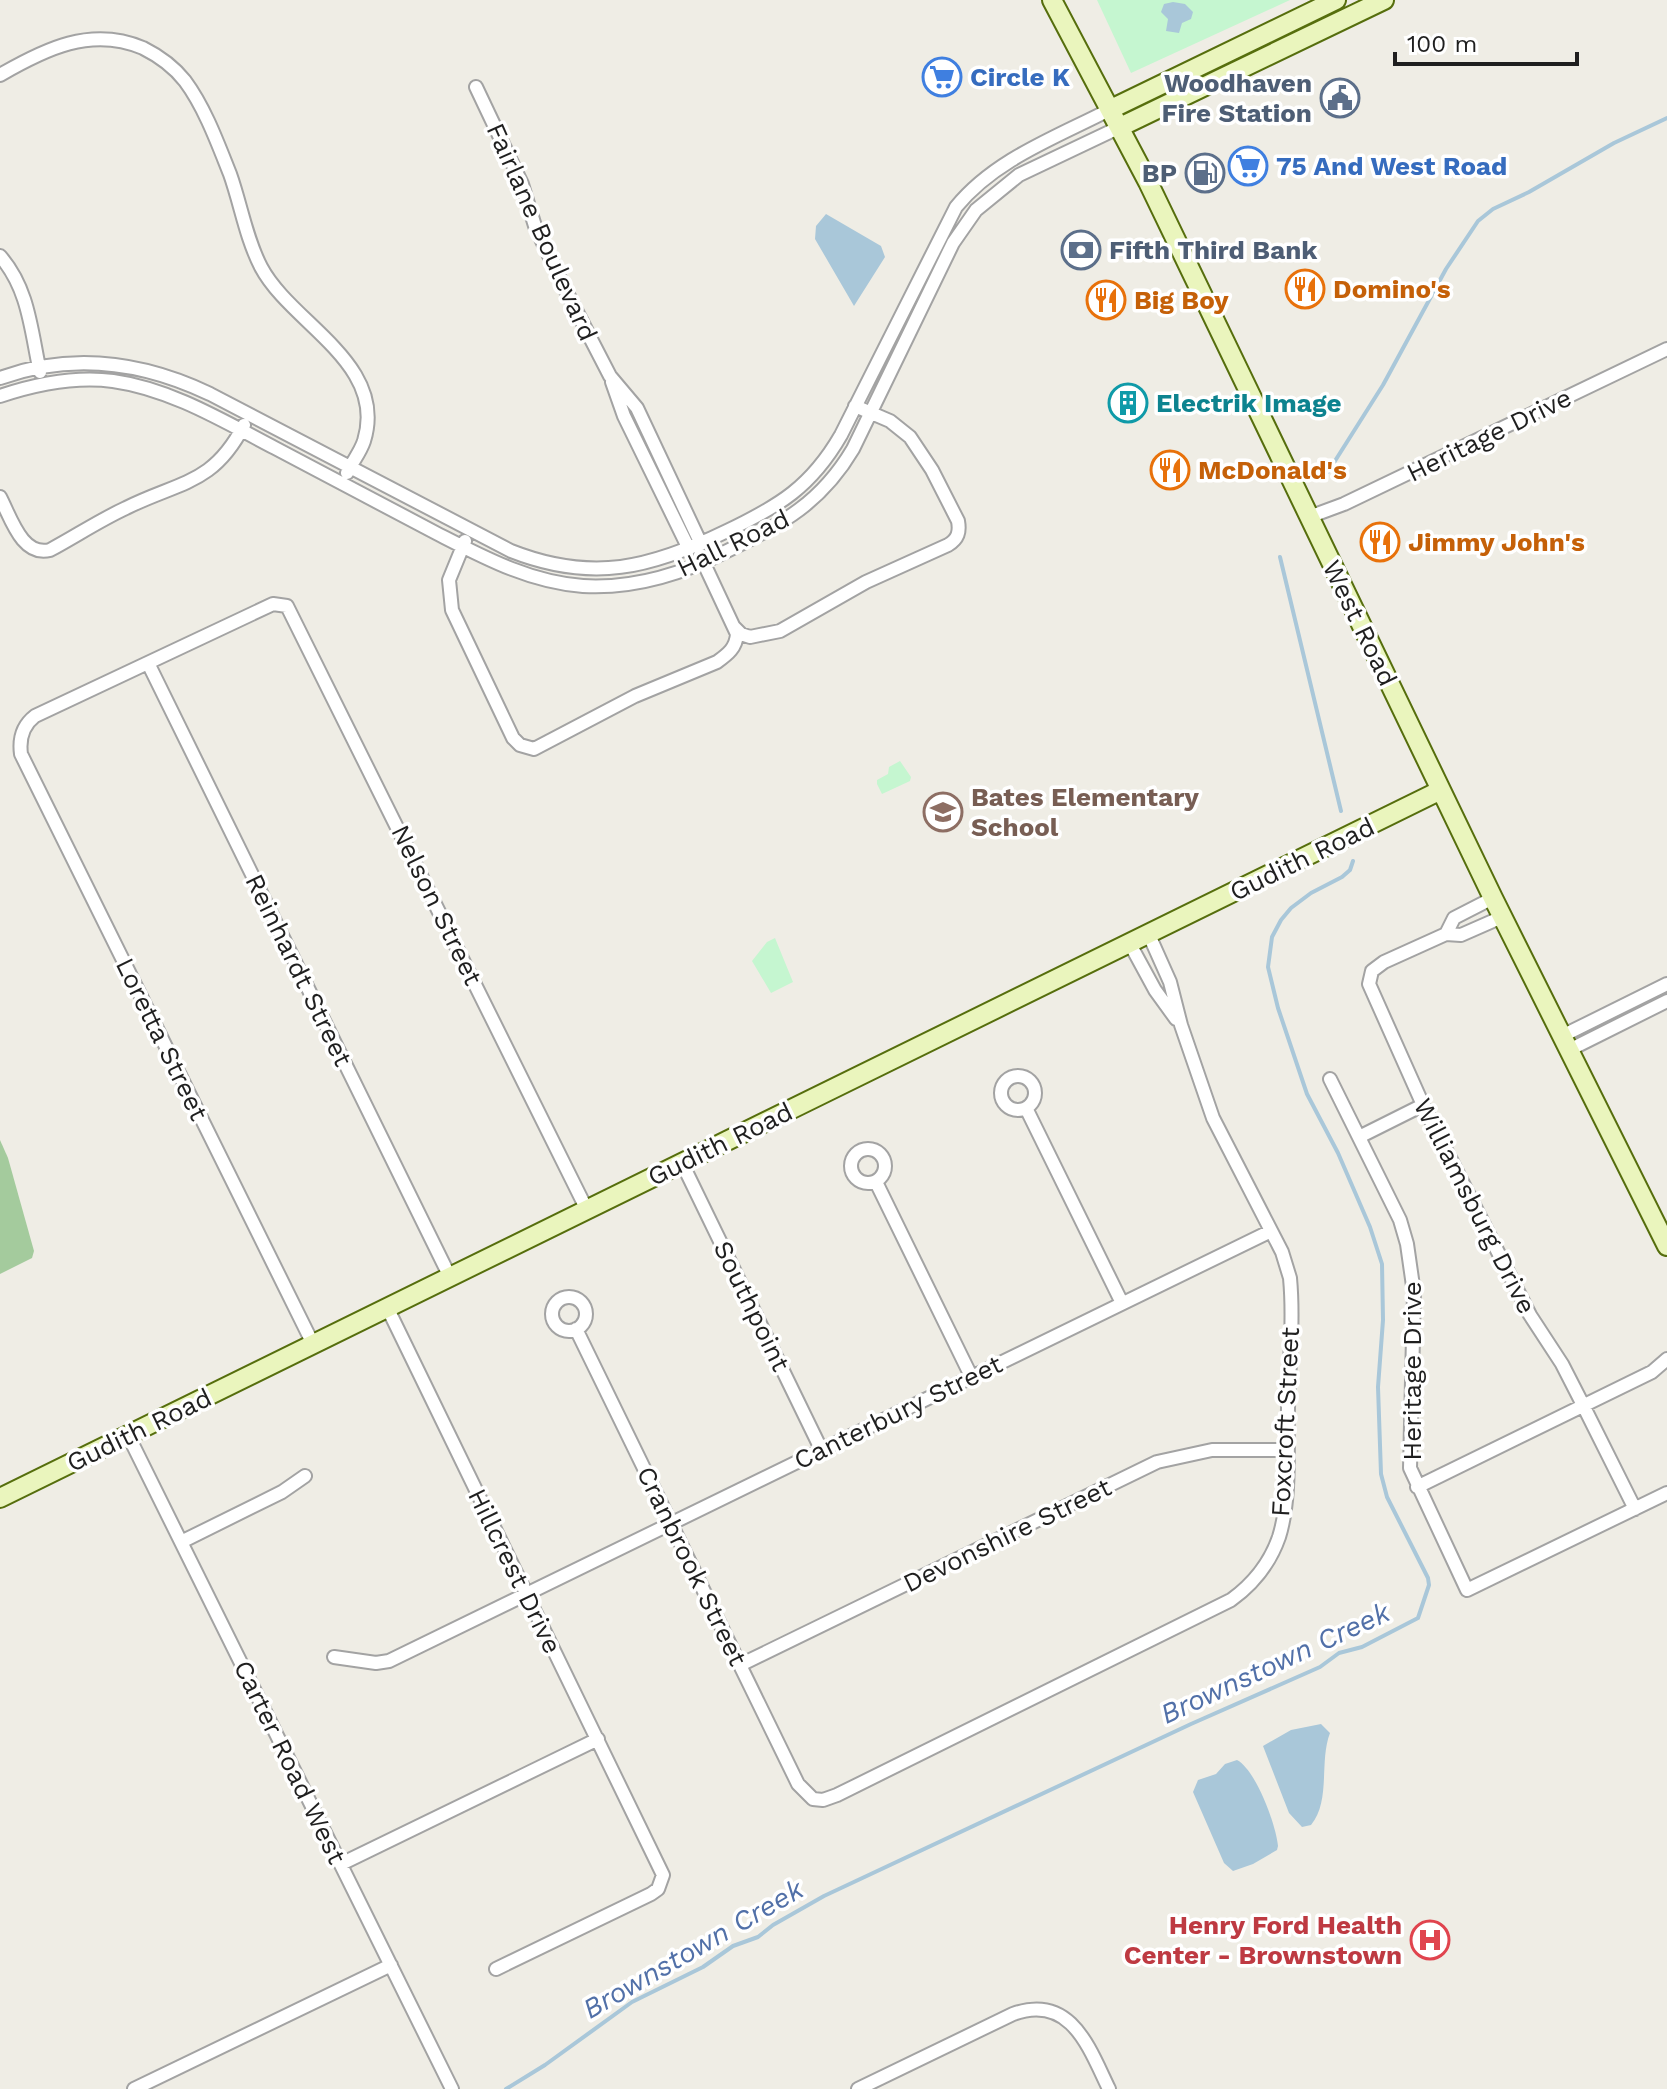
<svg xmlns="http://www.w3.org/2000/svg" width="1667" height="2089" viewBox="0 0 1667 2089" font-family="'Work Sans',sans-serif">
<rect width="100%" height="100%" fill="#efede5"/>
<!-- forest -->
<path fill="#a4cb9d" d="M0,1140L8,1158L34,1251L32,1258L0,1274Z"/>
<!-- park -->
<path fill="#c5f6d0" d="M1097,0H1290L1131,73Z
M900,761L911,777L910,781L882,794L877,784V780L888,774L889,767Z
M775,938L793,982L771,993L752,961L767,942Z"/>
<!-- water -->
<path fill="#a9c7d9" d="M1173,2L1185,4L1193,12L1191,19L1182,23L1179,33L1166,31L1168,19L1161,12L1164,4Z
M826,214L881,246L885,257L854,306L815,239L816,226Z
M1321,1724L1330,1733C1319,1761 1331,1801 1311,1825L1302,1827L1289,1813L1263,1746L1291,1730Z
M1237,1760C1256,1770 1276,1825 1278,1846L1277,1850L1253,1864L1233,1871L1224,1863L1193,1792L1198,1780L1216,1774L1225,1764Z"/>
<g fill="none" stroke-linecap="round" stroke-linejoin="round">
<!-- stream -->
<path stroke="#a9c7d9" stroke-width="4" d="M1328,472L1383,385L1446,269L1478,221L1493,209L1529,192L1614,143L1667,118
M1280,557L1341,811
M506,2089L545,2065L632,2002L703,1967L733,1946L758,1937L773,1925L824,1896L1191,1724L1320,1667L1339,1653L1362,1647L1418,1618L1429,1585L1428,1578L1387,1497L1381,1474L1378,1387L1383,1320L1382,1264L1370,1227L1338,1153L1307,1094L1278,1008L1268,967L1272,937L1281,920L1291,908L1311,893L1342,877L1350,870L1353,861"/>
<!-- street casing -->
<g stroke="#a3a3a3" stroke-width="16">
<path id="street" d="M0,75C45,49 91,26 143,48C159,56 174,67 185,81C205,108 218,144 230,174C241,205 246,238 261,267C291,324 388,363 364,441C360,453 352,462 347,473
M476,87L522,184L535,226L563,285L610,376L637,408L701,544
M0,256C29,289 31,331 40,372
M0,378C72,352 143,362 210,394L511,551C592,583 651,568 727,531C779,506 811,487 841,435L956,207C995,159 1057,137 1111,109
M612,382L624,416L689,549
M0,396C36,384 75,376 113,381C171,389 225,422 275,448C329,476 382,505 436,533C483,557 529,582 583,586C634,589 683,574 729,550C783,523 821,503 853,449L953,243L976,210L1019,175L1120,127
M0,497C11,518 22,557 50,550C76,536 100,520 126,508C180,481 213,485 244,425
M1309,517L1344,504L1667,349
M465,541L449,580L452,610L513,738L520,745L534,749L635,696L717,662C728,654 736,648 737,634L700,555
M734,627L741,634L750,637L780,631L866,582L948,545C958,539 960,532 958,521L932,470L910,437L890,421L855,406
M148,663L450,1277
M1502,917L1461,935L1446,934L1384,962L1372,971L1369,984L1423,1105L1530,1315L1562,1364L1583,1405L1635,1509
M1446,934L1454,918L1493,898
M1130,944L1155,990L1176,1019
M1562,1036L1667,984
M1569,1050L1667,1001
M1001 1093a17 17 0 1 1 34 0a17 17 0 1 1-34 0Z
M1330,1079L1400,1220L1407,1244L1414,1293L1410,1468L1467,1590L1667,1493
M1026,1108L1122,1303
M1359,1137L1423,1105
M851 1166a17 17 0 1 1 34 0a17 17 0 1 1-34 0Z
M682,1163L821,1449
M876,1182L971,1376
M552 1314a17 17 0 1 1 34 0a17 17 0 1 1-34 0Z
M387,1307L663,1875L658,1889L651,1894L496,1969
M576,1329L798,1784L813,1799L823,1800L837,1795L1231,1600C1253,1584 1270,1563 1279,1537C1291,1499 1287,1448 1288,1408C1289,1365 1294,1321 1290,1278L1282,1252L1213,1118L1181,1025L1170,982L1149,935
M313,1344L21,754C19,739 22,726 35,716L273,604L287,606L587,1210
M128,1435L452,2089
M1417,1487L1652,1372L1667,1359
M181,1542L282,1492L305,1476
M334,1657L376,1663L389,1661L1271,1231
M740,1665L1157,1462L1212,1450H1287
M341,1864L598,1739
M134,2089L391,1965
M858,2089L1013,2014C1071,1993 1089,2048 1109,2089"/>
</g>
<!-- secondary casing -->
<g stroke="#566e0d" stroke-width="22">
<path id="secondary" d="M1052,0L1148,182L1493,898L1667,1246
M1111,109L1336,0
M1120,127L1384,0
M0,1498L1441,790"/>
</g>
<!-- street -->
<use href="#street" stroke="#fff" stroke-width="12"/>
<!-- secondary -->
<use href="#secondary" stroke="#eaf5bd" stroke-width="18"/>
</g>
<!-- icons -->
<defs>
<g id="supermarket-ring" transform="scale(2)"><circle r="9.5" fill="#fff" stroke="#3f7fe0" stroke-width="1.5"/><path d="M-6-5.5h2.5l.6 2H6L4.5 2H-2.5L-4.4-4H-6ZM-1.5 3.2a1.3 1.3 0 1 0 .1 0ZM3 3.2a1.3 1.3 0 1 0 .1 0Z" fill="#3f7fe0"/></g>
<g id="civic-ring" transform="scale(2)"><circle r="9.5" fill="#fff" stroke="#5c6f8a" stroke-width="1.5"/><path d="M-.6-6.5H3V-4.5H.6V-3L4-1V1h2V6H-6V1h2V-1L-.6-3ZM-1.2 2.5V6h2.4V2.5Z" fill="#5c6f8a"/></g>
<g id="fuel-ring" transform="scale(2)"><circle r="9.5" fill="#fff" stroke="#5c6f8a" stroke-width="1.5"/><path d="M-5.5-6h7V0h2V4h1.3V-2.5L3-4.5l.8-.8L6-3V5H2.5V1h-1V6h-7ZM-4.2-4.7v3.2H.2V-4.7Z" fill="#5c6f8a"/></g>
<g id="bank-ring" transform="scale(2)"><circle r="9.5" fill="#fff" stroke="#5c6f8a" stroke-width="1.5"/><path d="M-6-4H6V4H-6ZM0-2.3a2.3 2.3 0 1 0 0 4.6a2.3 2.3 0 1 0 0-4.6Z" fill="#5c6f8a"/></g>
<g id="restaurant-ring" transform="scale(2)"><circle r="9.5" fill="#fff" stroke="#e8710a" stroke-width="1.5"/><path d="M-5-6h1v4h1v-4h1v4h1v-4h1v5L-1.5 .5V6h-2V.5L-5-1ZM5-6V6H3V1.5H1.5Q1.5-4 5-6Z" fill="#e8710a"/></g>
<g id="building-ring" transform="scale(2)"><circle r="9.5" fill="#fff" stroke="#0f9aa8" stroke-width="1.5"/><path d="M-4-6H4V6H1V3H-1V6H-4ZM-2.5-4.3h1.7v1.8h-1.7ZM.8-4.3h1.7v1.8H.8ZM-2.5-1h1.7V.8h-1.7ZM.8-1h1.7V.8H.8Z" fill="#0f9aa8"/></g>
<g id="school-ring" transform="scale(2)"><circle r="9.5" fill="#fff" stroke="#8d6e63" stroke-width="1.5"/><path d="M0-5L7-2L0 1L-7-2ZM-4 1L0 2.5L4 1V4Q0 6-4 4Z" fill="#8d6e63"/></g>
<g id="hospital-ring" transform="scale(2)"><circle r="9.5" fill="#fff" stroke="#e0444e" stroke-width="1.5"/><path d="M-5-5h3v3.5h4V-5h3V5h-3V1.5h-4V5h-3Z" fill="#e0444e"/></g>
</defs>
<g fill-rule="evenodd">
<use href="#supermarket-ring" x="942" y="77"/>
<use href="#civic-ring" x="1340" y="98"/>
<use href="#supermarket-ring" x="1248" y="166"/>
<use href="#fuel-ring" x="1205" y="173"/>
<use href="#bank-ring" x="1081" y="250"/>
<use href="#restaurant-ring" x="1305" y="289"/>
<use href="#restaurant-ring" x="1106" y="300"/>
<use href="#building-ring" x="1128" y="403"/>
<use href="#restaurant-ring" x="1170" y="470"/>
<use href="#restaurant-ring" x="1380" y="542"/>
<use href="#school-ring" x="943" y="812"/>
<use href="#hospital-ring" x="1430" y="1940"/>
</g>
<g text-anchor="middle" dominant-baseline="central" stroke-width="7" stroke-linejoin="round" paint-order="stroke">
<!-- shop labels -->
<g font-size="26" font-weight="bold" fill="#366cbe" stroke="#fff" text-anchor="start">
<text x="970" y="77">Circle K</text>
<text x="1276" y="166">75 And West Road</text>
</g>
<!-- service labels -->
<g font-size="26" font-weight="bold" fill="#4e5e75" stroke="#fff" text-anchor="end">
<text x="1312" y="83">Woodhaven<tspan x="1312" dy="30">Fire Station</tspan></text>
<text x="1177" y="173">BP</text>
<text x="1109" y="250" text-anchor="start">Fifth Third Bank</text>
</g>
<!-- street labels -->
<g font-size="26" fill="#1f1f1f" stroke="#fff">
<text transform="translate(542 232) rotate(66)">Fairlane Boulevard</text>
<text transform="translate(1489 435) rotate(-26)">Heritage Drive</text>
<text transform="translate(733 543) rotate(-26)">Hall Road</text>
<text transform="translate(1360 623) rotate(64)">West Road</text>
<text transform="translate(1302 859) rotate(-26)">Gudith Road</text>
<text transform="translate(437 905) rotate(64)">Nelson Street</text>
<text transform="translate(299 970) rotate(64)">Reinhardt Street</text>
<text transform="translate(162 1039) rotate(64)">Loretta Street</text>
<text transform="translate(720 1144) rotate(-26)">Gudith Road</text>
<text transform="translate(1475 1206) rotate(63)">Williamsburg Drive</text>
<text transform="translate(752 1306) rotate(64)">Southpoint</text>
<text transform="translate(1412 1371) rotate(-90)">Heritage Drive</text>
<text transform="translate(898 1412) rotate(-26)">Canterbury Street</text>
<text transform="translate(1285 1422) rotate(-87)">Foxcroft Street</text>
<text transform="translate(139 1430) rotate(-26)">Gudith Road</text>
<text transform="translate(1007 1535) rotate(-26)">Devonshire Street</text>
<text transform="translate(692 1566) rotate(64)">Cranbrook Street</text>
<text transform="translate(515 1571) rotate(64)">Hillcrest Drive</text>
<text transform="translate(290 1762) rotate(64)">Carter Road West</text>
</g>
<!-- food labels -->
<g font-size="26" font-weight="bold" fill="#c56008" stroke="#fff" text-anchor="start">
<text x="1333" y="289">Domino's</text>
<text x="1134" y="300">Big Boy</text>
<text x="1198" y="470">McDonald's</text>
<text x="1408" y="542">Jimmy John's</text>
</g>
<!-- culture labels -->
<g font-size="26" font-weight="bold" fill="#0d838f" stroke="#fff" text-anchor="start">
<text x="1156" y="403">Electrik Image</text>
</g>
<!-- education labels -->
<g font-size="26" font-weight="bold" fill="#785e54" stroke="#fff" text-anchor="start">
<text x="971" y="797">Bates Elementary<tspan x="971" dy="30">School</tspan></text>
</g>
<!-- health labels -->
<g font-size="26" font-weight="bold" fill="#be3a42" stroke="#fff" text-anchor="end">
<text x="1402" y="1925">Henry Ford Health<tspan x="1402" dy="30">Center - Brownstown</tspan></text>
</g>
<!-- water labels -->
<g font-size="28" font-style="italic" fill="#5170a8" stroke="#fff">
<text transform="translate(1275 1663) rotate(-25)">Brownstown Creek</text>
<text transform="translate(693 1949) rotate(-30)">Brownstown Creek</text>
</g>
</g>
<!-- scale -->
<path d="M1395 52v12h182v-12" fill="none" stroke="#1f1f1f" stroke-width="4"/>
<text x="1407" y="52" font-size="24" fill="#1f1f1f" stroke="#ffffff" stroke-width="6" paint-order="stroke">100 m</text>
</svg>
